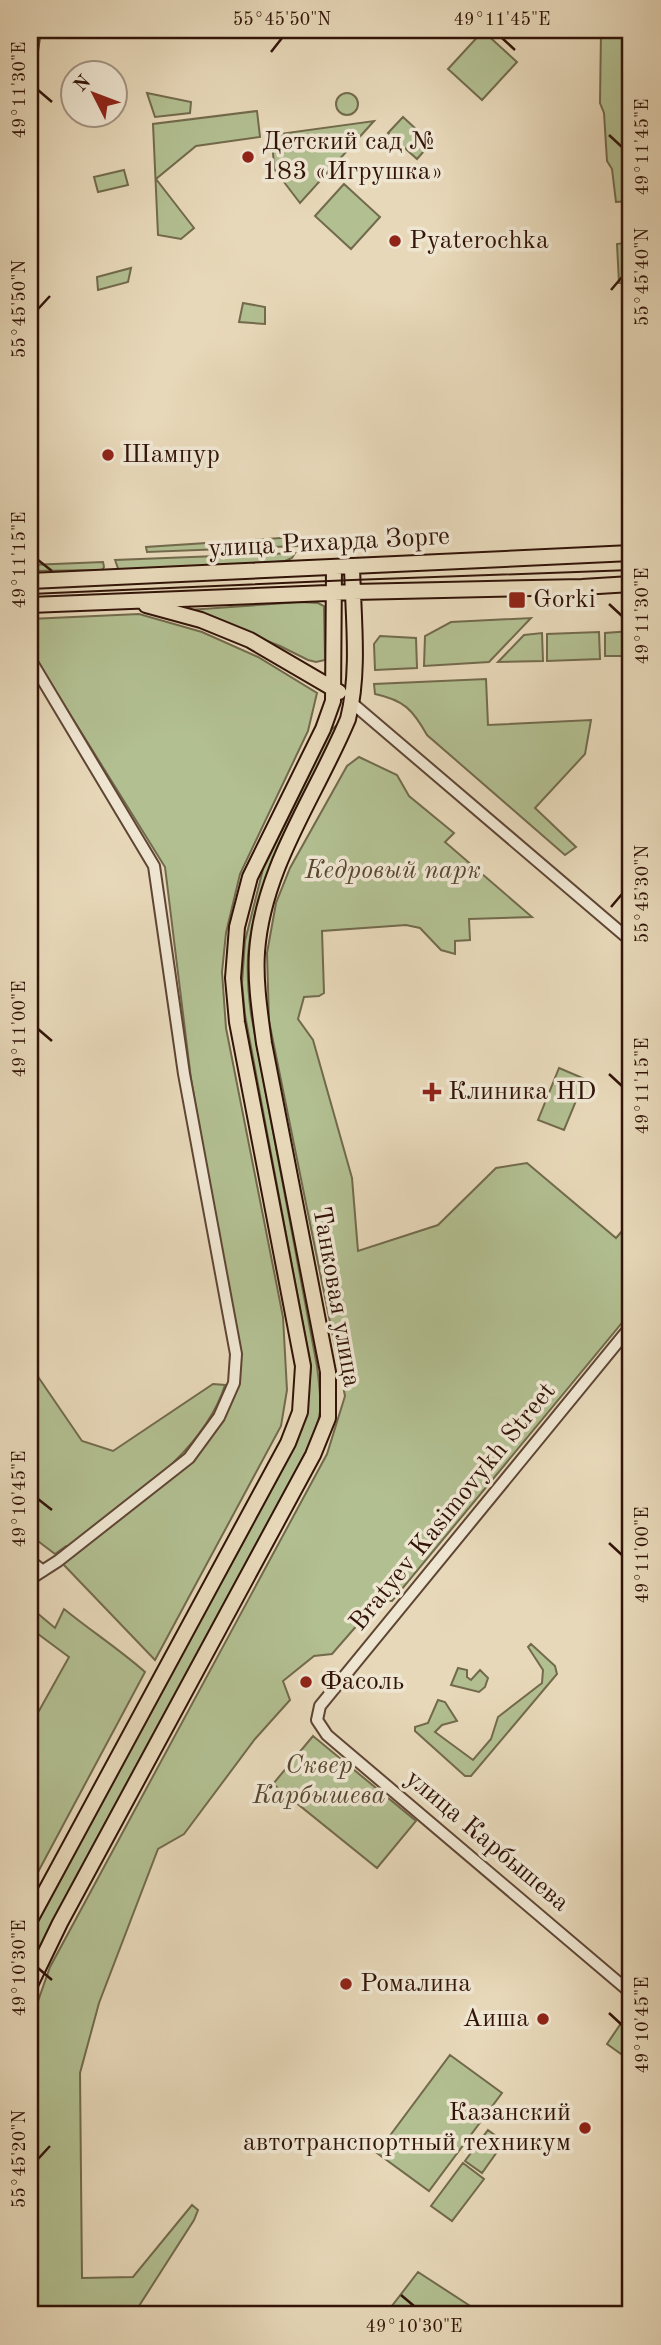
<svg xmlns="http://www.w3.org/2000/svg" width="661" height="2345" viewBox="0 0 661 2345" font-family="'Old Standard TT',serif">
<rect width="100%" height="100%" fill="#e7d8b9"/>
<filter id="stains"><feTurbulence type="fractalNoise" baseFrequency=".00286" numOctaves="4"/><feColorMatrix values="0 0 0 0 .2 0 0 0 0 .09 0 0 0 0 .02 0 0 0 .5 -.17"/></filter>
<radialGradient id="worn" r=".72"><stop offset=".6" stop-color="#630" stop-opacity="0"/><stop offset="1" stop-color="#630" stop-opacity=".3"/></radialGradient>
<!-- green -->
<path fill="#b2bf91" stroke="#726a4c" stroke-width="2" d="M601,30H631V201L616,202L612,169L607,161L604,113L600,103Z
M483,31L517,62L482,100L448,69Z
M147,93L191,102L190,113L155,117Z
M336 104a11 11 0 1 1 22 0a11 11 0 1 1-22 0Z
M257,111L260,137L196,146L156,179L194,228L181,239L158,235L153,124Z
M403,117L431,143L417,159L388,133Z
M374,121L300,203L274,169L272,135Z
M124,170L128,185L98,192L94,177Z
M344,184L380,217L351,249L315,216Z
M631,242V282L619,283L617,244Z
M131,268L128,282L98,290L97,277Z
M243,303L265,307V324L239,322Z
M296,537L297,546L147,552L146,547Z
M295,553L292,558L285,561L239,566L119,571L115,560Z
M103,562L104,567L102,570L30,571V565Z
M300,602L318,603L324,606L325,660L316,662L308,660L280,646L188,610Z
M139,614L202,632L258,657L317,693L308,731L240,874L226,933L222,972L226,1028L283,1317L287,1390L281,1426L155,1660L63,1564L191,1462L224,1419L238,1386L239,1352L191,1079L165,867L30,650V619Z
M531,618L489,662L424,666L425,636L451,622Z
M631,631V656H605V633Z
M599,632L600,659L547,661V634Z
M542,633L543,661L498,662L524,635Z
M380,636L416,638L417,668L375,670L374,644Z
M486,679L488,725L591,720L585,754L535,808L576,847L565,855L427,735C413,710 404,700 375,694L374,684Z
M338,724L337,732C303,800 259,869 249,945C246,968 248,991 251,1014L317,1366C322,1406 324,1415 306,1452L30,1974V1938L42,1909L306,1412L311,1367L245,1015L242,983L245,941L263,869L331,730Z
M359,757L397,775L409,796L454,833L445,842L532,917L469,919L470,940L455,941V954L441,950L420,928L406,925L322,931L324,993L319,996L304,997L298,1019L313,1040L352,1178L358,1251L438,1225L496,1168L527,1163L616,1238L631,1221V1312L392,1601L379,1600L332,1654L314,1656L283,1681L290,1700L255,1739L184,1834L158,1849L99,2003L80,2073L82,2278L133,2277L192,2205L198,2210L194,2220L139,2306L137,2315H30V2024L50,1967L327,1454L345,1396L269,1021L267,953L276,903L290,868L347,766Z
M559,1068L585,1079L564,1130L538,1120Z
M30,1365L82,1441L113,1451L213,1384L225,1385C203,1455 123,1504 69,1547L66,1546L55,1554L30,1535Z
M30,1607L55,1628L64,1609C91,1631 119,1649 145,1672L30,1887V1727L69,1657L30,1628Z
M531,1644L555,1666L557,1674L471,1776H465L415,1731V1727L428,1723L438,1700L445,1702L457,1721L442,1725L435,1732L473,1760L491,1739L498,1717L542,1683L543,1670L528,1647Z
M458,1668L467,1670V1677L471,1680L480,1670L488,1678L485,1687L479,1692L451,1685Z
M313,1736L416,1821L377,1868L273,1784Z
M630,2010L631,2012V2061L607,2044Z
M450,2055L502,2093L429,2191L377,2153Z
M488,2130L504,2142L482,2173L465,2161Z
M463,2163L484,2179L452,2221L431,2206Z
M418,2272L484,2315H385Z"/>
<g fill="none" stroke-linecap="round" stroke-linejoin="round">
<!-- minor casing -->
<g stroke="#5f4534" stroke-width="14">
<path id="minor" d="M30,65L35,30
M30,659L154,866L184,1074L236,1354L234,1383L219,1417L189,1458L58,1561L30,1579
M352,703L631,941
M631,1326L320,1706L317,1720L327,1735L631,1993
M30,1561L43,1571
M628,2315L631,2311"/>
</g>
<!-- major casing -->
<g stroke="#321408" stroke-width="18">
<path id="major" d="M30,581L631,553
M30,605L353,592L582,587L631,584
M146,605L201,620L250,640L339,692
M30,1920L288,1443L300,1412L303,1366L237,1022L233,978L237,927L250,877L323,729L333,701L334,567
M30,1985L60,1923L313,1455L328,1418V1372L264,1043C260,1013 255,982 257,952C263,867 316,796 348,719C360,671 353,616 352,566"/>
</g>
<!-- minor -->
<use href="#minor" stroke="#efe6d2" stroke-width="10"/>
<!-- major -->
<use href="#major" stroke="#e7d8b9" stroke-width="14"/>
<!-- tram -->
<path stroke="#321408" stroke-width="2" d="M30,594L352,580L631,570"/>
</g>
<!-- ticks -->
<path fill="none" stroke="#321408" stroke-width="2.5" d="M502,38L515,50M271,52L282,38M38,90L52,102M609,135L622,147M611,290L622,277M38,309L50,296M38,560L52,571M609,604L622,616M611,907L622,894M38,1029L52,1041M609,1074L622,1086M38,1499L52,1510M609,1543L622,1555M38,1968L52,1980M609,2013L622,2025M38,2159L50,2146M401,2295L414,2306"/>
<!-- markers -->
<g fill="#8f2418" stroke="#efe6d2" stroke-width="2.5">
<circle cx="248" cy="157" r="7"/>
<circle cx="395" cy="241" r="7"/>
<circle cx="108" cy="455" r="7"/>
<rect x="508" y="591" width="18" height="18" rx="3.5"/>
<path d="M428.5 1081.5h7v7h7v7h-7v7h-7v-7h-7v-7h7z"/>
<circle cx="306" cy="1682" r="7"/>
<circle cx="346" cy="1984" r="7"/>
<circle cx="543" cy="2019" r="7"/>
<circle cx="585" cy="2128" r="7"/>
</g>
<g text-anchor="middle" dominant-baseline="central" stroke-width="7" stroke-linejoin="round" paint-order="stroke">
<!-- poi labels -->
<g font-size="26" fill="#321408" stroke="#efe6d2" text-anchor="start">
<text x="262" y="142">Детский сад №<tspan x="262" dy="30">183 «Игрушка»</tspan></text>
<text x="409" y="241">Pyaterochka</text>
<text x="122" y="455">Шампур</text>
<text x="533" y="600">Gorki</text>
<text x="448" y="1092">Клиника HD</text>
<text x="320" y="1682">Фасоль</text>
<text x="360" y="1984">Ромалина</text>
<text x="529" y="2019" text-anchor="end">Аиша</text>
<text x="571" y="2113" text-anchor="end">Казанский<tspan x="571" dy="30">автотранспортный техникум</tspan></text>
</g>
<!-- street labels -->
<g font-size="26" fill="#321408" stroke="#efe6d2">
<text transform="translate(329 543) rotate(-3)">улица Рихарда Зорге</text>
<text transform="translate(336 1297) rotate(80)">Танковая улица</text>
<text transform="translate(453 1507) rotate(-51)">Bratyev Kasimovykh Street</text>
<text transform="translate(487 1841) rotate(40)">улица Карбышева</text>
</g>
<!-- park labels -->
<g font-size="26" font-style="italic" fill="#584731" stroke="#efe6d2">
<text x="393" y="871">Кедровый парк</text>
<text x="319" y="1766">Сквер<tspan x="319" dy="30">Карбышева</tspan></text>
</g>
</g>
<!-- margin -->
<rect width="661" height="2345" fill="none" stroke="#e7d8b9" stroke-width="77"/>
<!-- north arrow -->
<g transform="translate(94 94) rotate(312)"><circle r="33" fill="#efe6d2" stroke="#a39281" stroke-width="2"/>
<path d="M0-5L12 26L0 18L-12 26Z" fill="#8f2418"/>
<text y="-10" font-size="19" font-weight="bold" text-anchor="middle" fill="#321408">N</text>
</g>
<rect x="38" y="38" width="584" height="2268" fill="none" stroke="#321408" stroke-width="2.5"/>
<g font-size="18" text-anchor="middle" fill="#321408">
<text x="282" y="25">55°45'50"N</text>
<text x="502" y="25">49°11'45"E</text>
<text transform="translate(19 90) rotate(-90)" y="6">49°11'30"E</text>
<text transform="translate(642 147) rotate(-90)" y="6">49°11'45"E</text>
<text transform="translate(642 277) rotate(-90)" y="6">55°45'40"N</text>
<text transform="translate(19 309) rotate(-90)" y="6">55°45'50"N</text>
<text transform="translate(19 560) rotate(-90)" y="6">49°11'15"E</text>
<text transform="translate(642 616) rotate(-90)" y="6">49°11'30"E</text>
<text transform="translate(642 894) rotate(-90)" y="6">55°45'30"N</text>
<text transform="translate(19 1029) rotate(-90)" y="6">49°11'00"E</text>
<text transform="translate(642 1086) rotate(-90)" y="6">49°11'15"E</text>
<text transform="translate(19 1499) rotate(-90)" y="6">49°10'45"E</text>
<text transform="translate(642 1555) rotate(-90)" y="6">49°11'00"E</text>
<text transform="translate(19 1968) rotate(-90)" y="6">49°10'30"E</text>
<text transform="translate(642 2025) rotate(-90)" y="6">49°10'45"E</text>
<text transform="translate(19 2159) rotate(-90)" y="6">55°45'20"N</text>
<text x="414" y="2332">49°10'30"E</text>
</g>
<rect width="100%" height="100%" filter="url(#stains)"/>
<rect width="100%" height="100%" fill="url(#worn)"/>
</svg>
